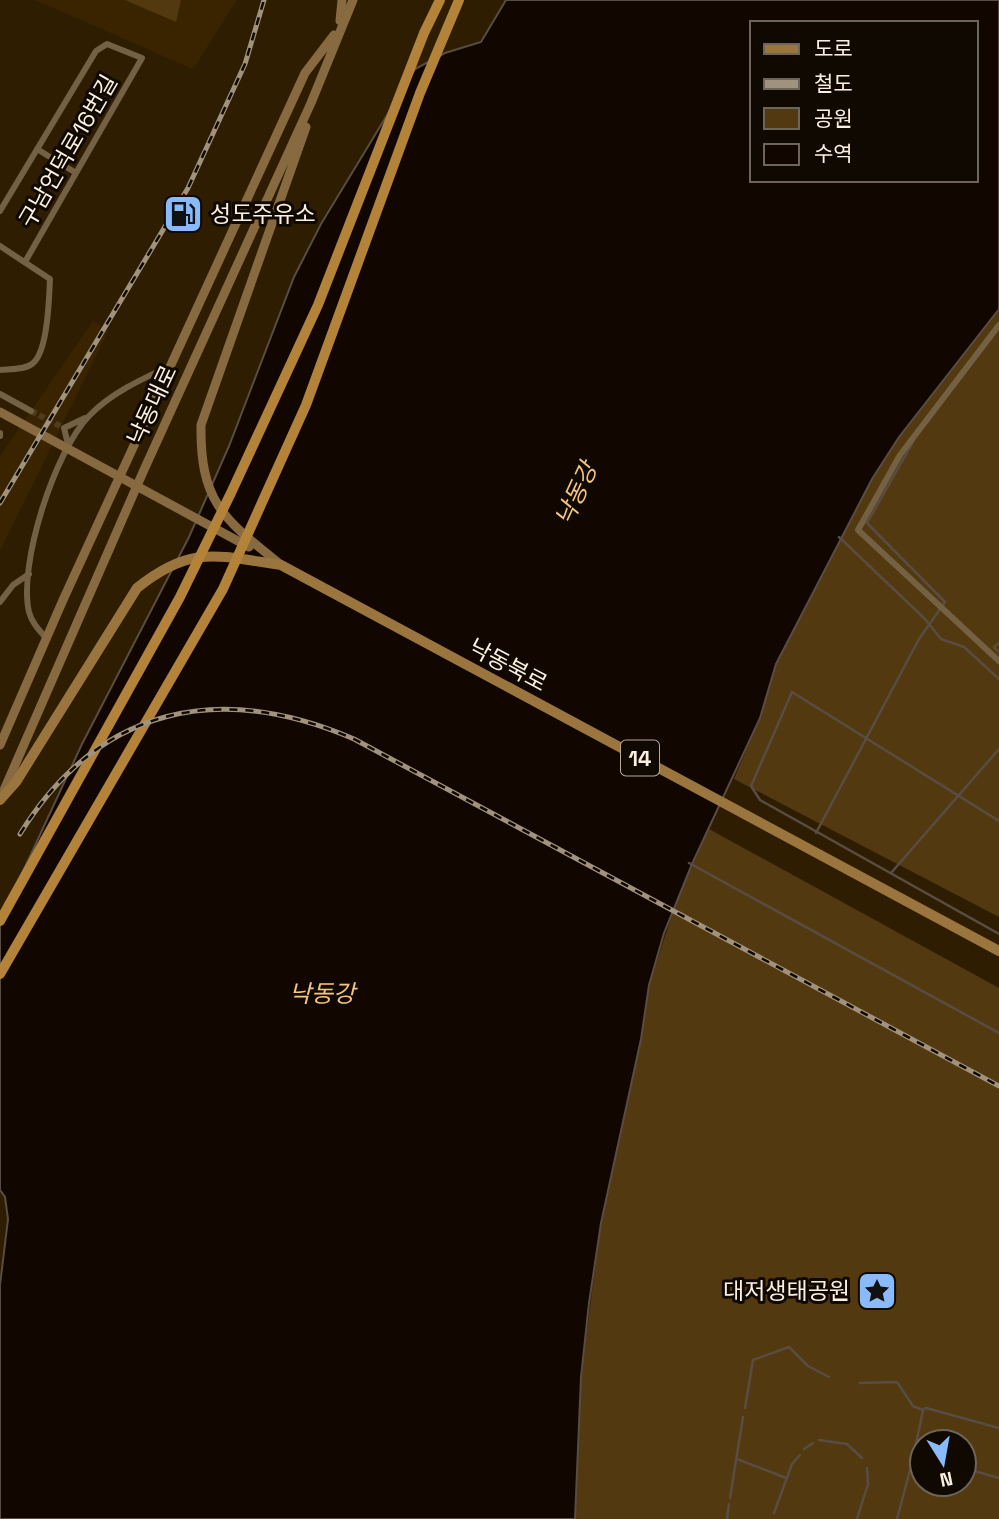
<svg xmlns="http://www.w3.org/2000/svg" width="999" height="1519" viewBox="0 0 999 1519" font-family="'Space Grotesk','Noto Sans KR',sans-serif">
<rect width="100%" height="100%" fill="#2e1d01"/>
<!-- built -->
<path fill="#3a2400" d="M35,0H237L193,69Z
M93,321L108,331L0,551V456Z"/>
<!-- green -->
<path fill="#53390f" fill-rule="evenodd" d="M125,0H181L176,22Z
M999,309V917L734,779L760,718L776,664L872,479L899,437Z
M709,829L999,988V1519H575L581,1377L601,1223L641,1039L649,985L678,897ZM922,1442H964V1484H922Z"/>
<!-- water -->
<path fill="#120600" stroke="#584c43" stroke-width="2" fill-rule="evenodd" d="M506,0H999V309L899,437L872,479L776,664L760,718L692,864L664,933L649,985L641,1039L601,1223L589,1303L581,1377L575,1519H0V1285L8,1219L5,1197L0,1190V921L82,744L189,537L229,446L294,277L321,224L415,69L445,53L481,42ZM752,23H976V180H752Z"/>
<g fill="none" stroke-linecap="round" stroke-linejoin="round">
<!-- stream -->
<path stroke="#584c43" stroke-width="2.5" d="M839,537L925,619L941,639L964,647L999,679
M999,643L994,647L999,652
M999,821L792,692L751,786L760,800L999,934
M816,833L919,639L945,602L867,523L913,442
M689,863L999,1033
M891,873L999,749
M860,1383L897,1382L913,1406L923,1410
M745,1408L753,1360L789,1347L808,1366L829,1377
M819,1440L847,1444L862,1458
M804,1449L813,1443
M922,1456L914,1453L923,1410L926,1408L999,1428
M737,1459L786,1478
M964,1468L999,1478
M730,1498L743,1417
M774,1513L792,1464L800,1455
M727,1519L729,1504
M857,1519L868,1484L867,1468
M897,1519L914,1455"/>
<!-- street-tunnel -->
<path stroke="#4d3c22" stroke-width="6" stroke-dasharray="6 3" stroke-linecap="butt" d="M31,411L64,428"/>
<!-- street -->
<path stroke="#746043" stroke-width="6" d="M37,149L76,173
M0,211L96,51L107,44L142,58L25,262
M0,246L50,279C49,298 48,353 32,364C24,370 9,369 0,370
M999,325L900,455L858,530L999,661
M0,394L31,411
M0,433V436
M68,444L64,428L85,418
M0,602L13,585L29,574
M46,638C39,630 32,623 29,612C18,564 55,451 89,416C111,393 142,379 170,366"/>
<!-- secondary -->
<path stroke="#876a40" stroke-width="9" d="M340,21L342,0
M0,412L249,547
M281,565C224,519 200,503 201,425L306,127
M0,745L63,600L305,73L334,35
M1,797L143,472L311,103L353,0"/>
<!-- primary -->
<path stroke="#9a753d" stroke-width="10" d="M0,800L16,782L137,588C192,544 218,556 281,565L999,951"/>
<!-- highway -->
<path stroke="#b38339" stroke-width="10" d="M0,921L180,597L231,493L318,305L424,33L440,0
M0,974L223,589L306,405L420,93L459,0"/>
<!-- rail casing -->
<g stroke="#a0927d" stroke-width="5">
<path id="rail" d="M0,503L188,188L245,64L264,0
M20,834C99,706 219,681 354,739L999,1086"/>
</g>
<!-- rail -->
<use href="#rail" stroke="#100901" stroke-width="2.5" stroke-dasharray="8" stroke-linecap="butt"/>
</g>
<!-- icons -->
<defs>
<g id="fuel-square" transform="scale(2.0125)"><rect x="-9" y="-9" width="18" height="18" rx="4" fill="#88bafc" stroke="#100901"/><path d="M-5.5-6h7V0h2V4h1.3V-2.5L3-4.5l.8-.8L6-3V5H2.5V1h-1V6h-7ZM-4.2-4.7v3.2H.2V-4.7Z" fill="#111"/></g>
<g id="sight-square" transform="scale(2.0125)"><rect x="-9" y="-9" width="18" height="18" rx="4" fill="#88bafc" stroke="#100901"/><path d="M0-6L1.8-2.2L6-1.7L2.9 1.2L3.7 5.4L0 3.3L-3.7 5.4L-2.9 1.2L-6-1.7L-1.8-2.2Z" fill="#111"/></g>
</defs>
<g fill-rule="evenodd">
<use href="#fuel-square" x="183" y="214"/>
<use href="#sight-square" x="877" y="1291"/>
</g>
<g text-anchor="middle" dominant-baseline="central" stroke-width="6" stroke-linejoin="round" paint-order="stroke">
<!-- shield labels -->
<rect fill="#100901" stroke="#b4aa9c" stroke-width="2" x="621" y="740.5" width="38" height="35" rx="5"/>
<g font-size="21" font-weight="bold" fill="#fbefdf">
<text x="640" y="758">14</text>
</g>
<!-- street labels -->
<g font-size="23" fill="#fbefdf" stroke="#100901">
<text transform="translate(68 151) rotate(-60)">구남언덕로16번길</text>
<text transform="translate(152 405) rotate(-65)">낙동대로</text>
<text transform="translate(508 665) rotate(28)">낙동북로</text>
</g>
<!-- poi labels -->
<g font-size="23" fill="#fbefdf" stroke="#100901" text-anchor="start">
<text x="210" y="214">성도주유소</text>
<text x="850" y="1291" text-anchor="end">대저생태공원</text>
</g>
<!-- water labels -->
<g font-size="24" font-style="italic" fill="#f6c47e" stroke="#100901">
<text transform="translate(576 494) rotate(-65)">낙동강</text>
<text x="322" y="993">낙동강</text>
</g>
</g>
<!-- legend -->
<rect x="750" y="21" width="228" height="161" fill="#100901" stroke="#6e655a" stroke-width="2"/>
<rect x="764" y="44" width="35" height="10" fill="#9a753d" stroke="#6e655a" stroke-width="2"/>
<text x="814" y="56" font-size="21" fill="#fbefdf">도로</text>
<rect x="764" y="79" width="35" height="10" fill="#a0927d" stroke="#6e655a" stroke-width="2"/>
<text x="814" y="91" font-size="21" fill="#fbefdf">철도</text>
<rect x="764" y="108" width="35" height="21" fill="#53390f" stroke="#6e655a" stroke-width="2"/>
<text x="814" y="126" font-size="21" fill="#fbefdf">공원</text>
<rect x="764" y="144" width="35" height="21" fill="#120600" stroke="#6e655a" stroke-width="2"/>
<text x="814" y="161" font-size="21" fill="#fbefdf">수역</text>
<!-- north arrow -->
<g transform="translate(943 1463) rotate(169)"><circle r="33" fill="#100901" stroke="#6e655a" stroke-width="2"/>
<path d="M0-5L12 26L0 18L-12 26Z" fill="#88bafc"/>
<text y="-10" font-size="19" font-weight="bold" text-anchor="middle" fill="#fbefdf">N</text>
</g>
</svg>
